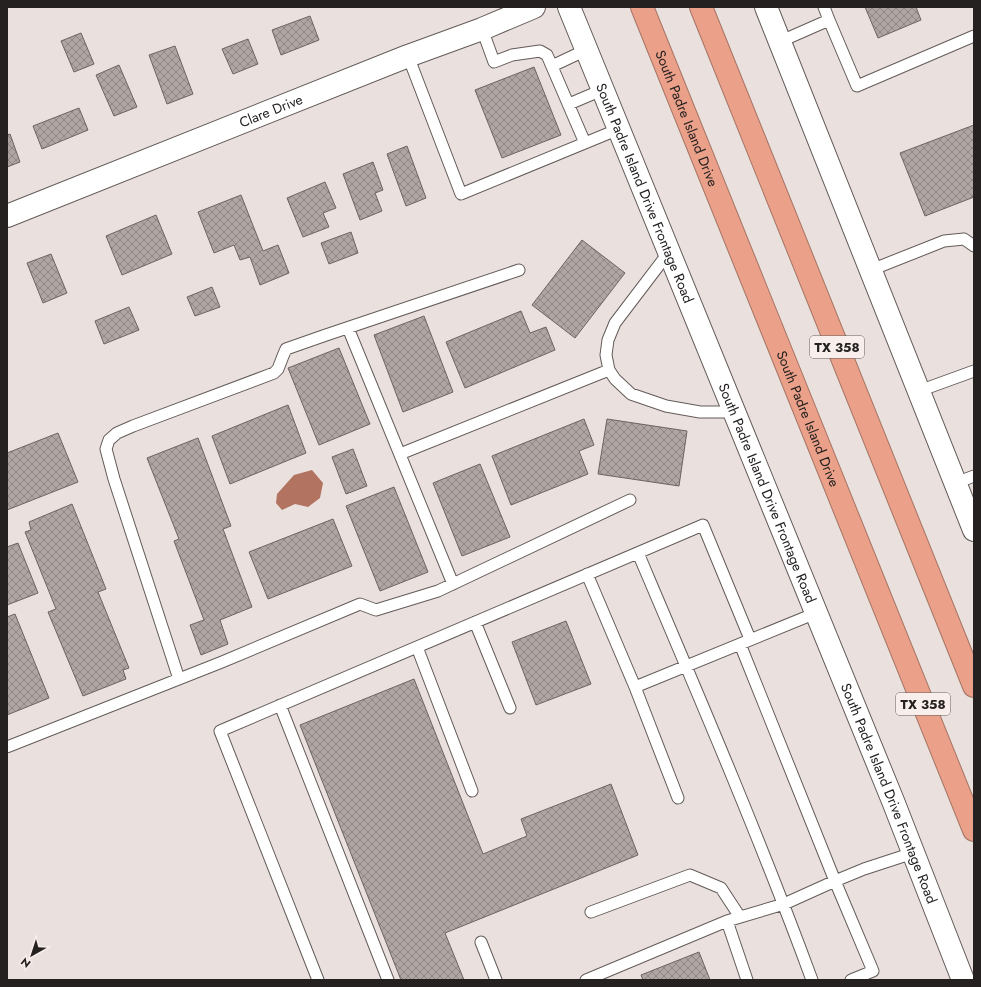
<svg xmlns="http://www.w3.org/2000/svg" width="981" height="987" viewBox="0 0 981 987" font-family="Jost,sans-serif">
<defs>
<pattern id="building-cross-hatch" width="8" height="8" patternUnits="userSpaceOnUse"><rect width="8" height="8" fill="#afa6a3"/><path d="M0 0l8 8M0 8l8-8" fill="none" stroke="#8e8784"/></pattern>
</defs>
<rect width="100%" height="100%" fill="#eae1de"/>
<!-- water -->
<path fill="#b27361" d="M312,470L323,483L320,498L308,507L295,504L282,510L276,503L277,494L294,475Z"/>
<!-- building -->
<path fill="url(#building-cross-hatch)" stroke="#6c6461" d="M865,7H916L921,20L878,38Z
M310,16L319,40L281,55L272,30Z
M81,33L94,64L74,72L61,41Z
M248,39L258,64L233,74L222,49Z
M175,46L193,94L167,104L149,55Z
M119,65L137,107L114,116L96,75Z
M534,67L561,135L502,158L475,90Z
M79,108L88,130L42,149L33,126Z
M974,125V197L925,216L900,153Z
M10,134L20,162L7,167V135Z
M407,146L426,198L406,206L387,154Z
M373,162L383,190L375,193L382,211L360,220L343,174Z
M325,182L336,208L323,213L329,227L303,237L287,198Z
M241,195L263,251L278,245L289,273L260,285L250,257L240,260L234,245L214,253L198,212Z
M156,215L172,254L122,275L106,236Z
M351,232L358,253L329,264L321,243Z
M582,240L625,273L575,338L532,305Z
M51,254L67,293L43,303L27,263Z
M212,287L220,307L195,316L187,297Z
M129,307L139,330L104,344L95,321Z
M521,311L530,333L546,327L555,350L465,388L446,342Z
M424,316L453,392L403,412L374,335Z
M339,348L370,424L319,445L288,368Z
M288,405L306,453L230,484L212,436Z
M584,419L594,445L579,451L588,474L511,505L492,456Z
M607,419L687,431L679,486L598,474Z
M58,433L78,482L7,510V453Z
M198,438L231,526L223,529L252,607L220,620L228,644L201,655L190,625L204,620L174,541L179,539L147,458Z
M353,449L367,486L346,494L332,457Z
M480,464L510,537L462,556L433,483Z
M394,487L428,572L380,591L346,506Z
M72,504L106,589L98,592L129,668L123,670L126,679L83,696L48,612L56,609L25,532L31,530L29,522Z
M333,519L352,566L268,599L249,552Z
M18,543L38,593L7,605V547Z
M15,614L49,698L7,715V617Z
M566,621L591,684L536,705L512,642Z
M414,679L483,854L527,836L521,819L611,784L638,855L445,933L464,980H401L300,725Z
M699,952L710,980H643L641,975Z"/>
<g fill="none" stroke-linecap="round" stroke-linejoin="round">
<!-- lane casing -->
<g stroke="#635b58" stroke-width="13">
<path id="lane" d="M824,7L829,20
M482,29L494,62L512,55L540,51L547,55L585,143
M779,42L829,20L857,86L974,36
M408,56L461,194L619,129
M552,66L586,50
M569,104L602,90
M669,252L615,323L608,340L606,355L609,370L615,379L631,394L666,406L700,412H734
M871,270L944,241L964,239L974,246
M348,328L453,584
M919,391L974,371
M400,454L609,370
M956,483L974,476
M638,553C698,694 759,836 812,980
M587,574L635,687
M475,622L510,708
M740,644L835,881L873,971L851,980
M417,647L472,791
M179,679L114,479L106,449L109,440L117,433L133,426L274,373L278,369L283,356L286,349L326,335L519,270
M280,705L388,980
M7,747L222,662L360,604L376,610L438,591L630,500
M678,798L635,687L816,613
M591,912L690,875L721,888L740,917
M727,921L747,980
M481,942L496,980
M318,980L220,731L703,525L750,639
M586,980L727,921L784,904L835,881L864,869L913,853"/>
</g>
<!-- street casing -->
<g stroke="#635b58" stroke-width="24">
<g id="street">
<path id="s1" d="M7,216L408,56L482,29L534,7"/>
</g>
</g>
<!-- secondary casing -->
<g stroke="#635b58" stroke-width="24">
<g id="secondary">
<path id="s2" d="M569,7L893,801L963,980"/>
<path d="M766,7L974,530"/>
</g>
</g>
<!-- highway casing -->
<g stroke="#a57464" stroke-width="24">
<g id="highway">
<path id="s3" d="M642,7L974,830"/>
<path d="M701,7L974,686"/>
</g>
</g>
<!-- lane -->
<use href="#lane" stroke="#fff" stroke-width="11"/>
<!-- street -->
<use href="#street" stroke="#fff" stroke-width="22"/>
<!-- secondary -->
<use href="#secondary" stroke="#fff" stroke-width="22"/>
<!-- highway -->
<use href="#highway" stroke="#eaa089" stroke-width="22"/>
</g>
<g text-anchor="middle" dominant-baseline="central" stroke-width="4" stroke-linejoin="round" paint-order="stroke">
<!-- shield labels -->
<g fill="#f8eeeb" stroke="#645e5d" stroke-width="1">
<rect x="810" y="336" width="54" height="22" rx="3"/>
<rect x="896" y="693" width="54" height="22" rx="3"/>
</g>
<g font-size="13" font-weight="bold" fill="#242120">
<text x="837" y="347">TX 358</text>
<text x="923" y="704">TX 358</text>
</g>
<!-- street labels -->
<g font-size="14" fill="#242120" stroke="#f8eeeb">
<text stroke="none"><textPath href="#s1" startOffset="284">Clare Drive</textPath></text>
<text stroke="none"><textPath href="#s3" startOffset="120">South Padre Island Drive</textPath></text>
<text stroke="none"><textPath href="#s2" startOffset="201">South Padre Island Drive Frontage Road</textPath></text>
<text stroke="none"><textPath href="#s3" startOffset="444">South Padre Island Drive</textPath></text>
<text stroke="none"><textPath href="#s2" startOffset="525">South Padre Island Drive Frontage Road</textPath></text>
<text stroke="none"><textPath href="#s2" startOffset="849">South Padre Island Drive Frontage Road</textPath></text>
</g>
</g>
<!-- border -->
<rect width="981" height="987" fill="none" stroke="#242120" stroke-width="16"/>
<!-- north arrow -->
<g transform="translate(32 955) rotate(219)" stroke="#f8eeeb" stroke-width="3" paint-order="stroke">
<path d="M0-3L7 15L0 10L-7 15Z" fill="#242120"/>
<text y="-6" font-size="11" font-weight="bold" text-anchor="middle" fill="#242120">N</text>
</g>
</svg>
